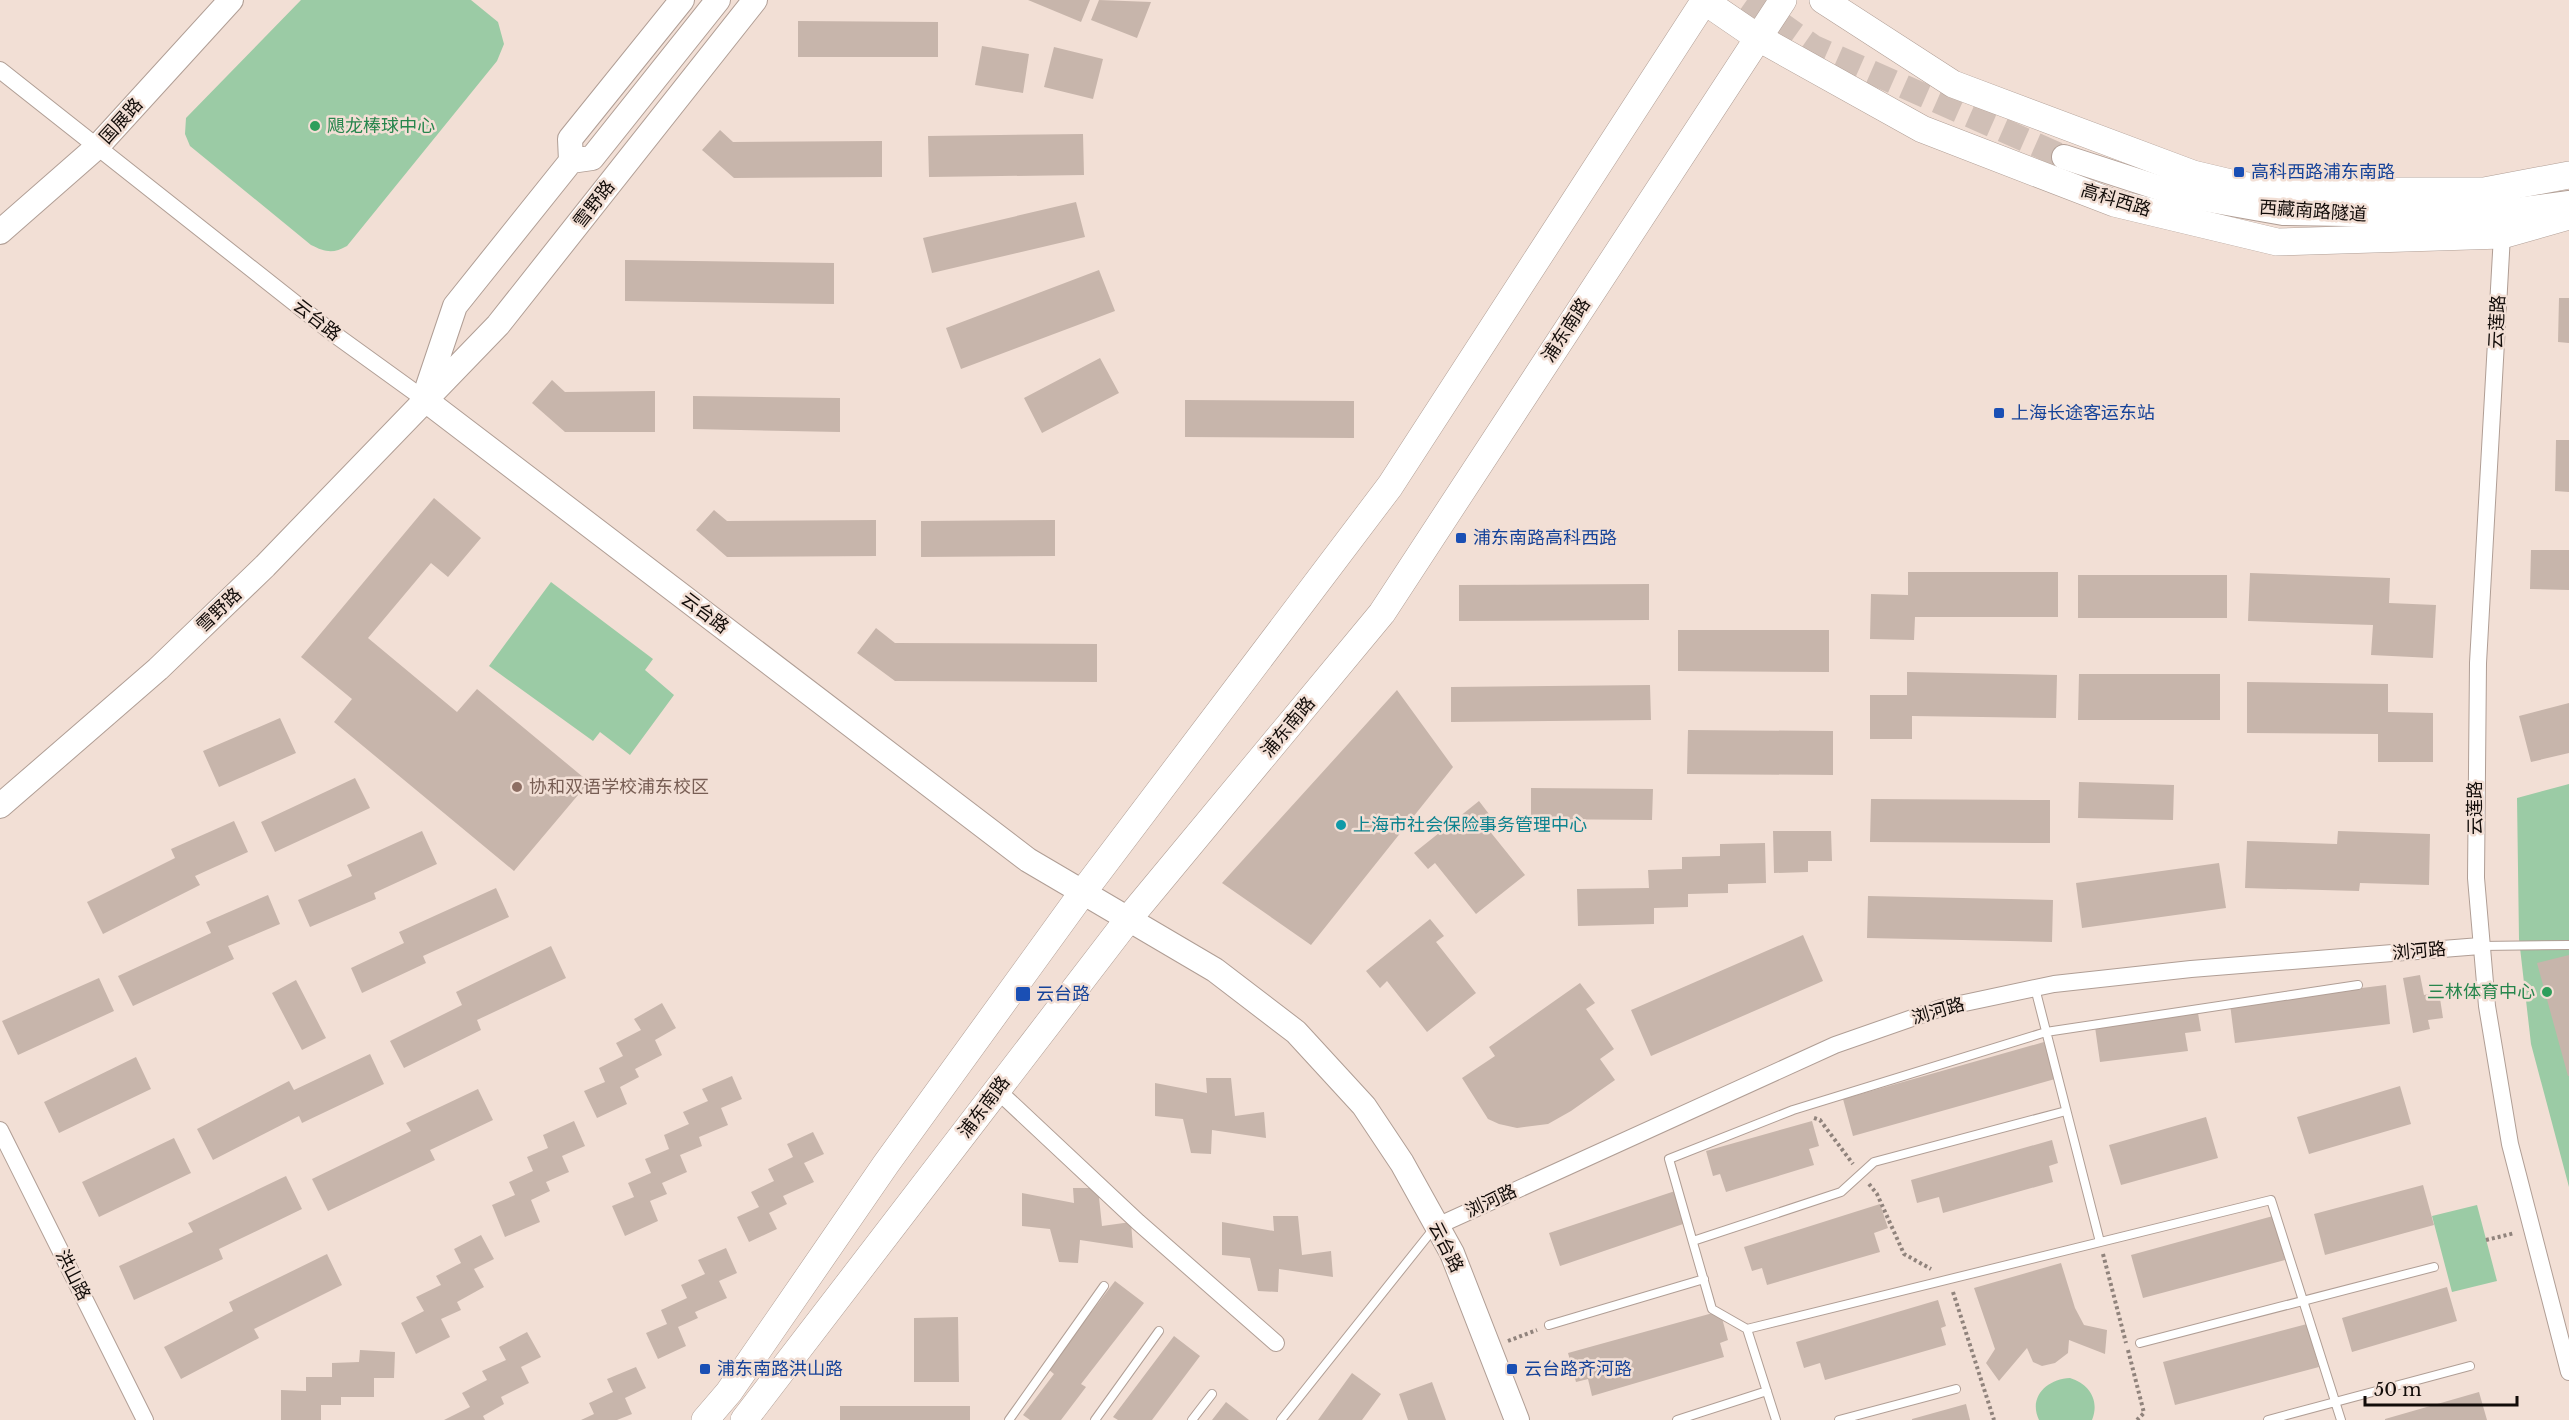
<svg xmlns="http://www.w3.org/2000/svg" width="2569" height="1420" viewBox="0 0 2569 1420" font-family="'Libre Baskerville','Noto Sans SC',serif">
<rect width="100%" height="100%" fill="#f2dfd5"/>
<!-- green -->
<path fill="#9bcba5" d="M301,0H471L498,22L504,44L497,61L347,246C333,254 325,252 311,245L190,146L185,134L186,118Z
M551,582L653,659L645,670L674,695L630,755L600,732L593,741L489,666Z
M2569,784V1187L2531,1044L2519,939L2517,798Z
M2477,1205L2497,1281L2452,1292L2432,1216Z
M2070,1378C2089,1384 2100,1400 2092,1420H2039C2028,1397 2047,1379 2070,1378Z"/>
<!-- building -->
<path fill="#c7b5ab" d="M1028,0H1090L1081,22Z
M1099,0L1151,2L1137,38L1091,20Z
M798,21L938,22V57H798Z
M982,46L1029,54L1023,93L975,85Z
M1054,47L1103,59L1093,99L1044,87Z
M720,130L733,142L882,141V177L734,178L702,150Z
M1083,134L1084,175L929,177L928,136Z
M1076,202L1085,237L932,273L923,238Z
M625,260L834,263V304L625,301Z
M1099,270L1115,311L961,369L946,328Z
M2559,298H2569V343L2558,342Z
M1100,358L1119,393L1042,433L1024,398Z
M552,380L565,392L655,391V432H565L532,403Z
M693,396L840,398V432L693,429Z
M1185,400L1354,401V438L1185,437Z
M2556,440H2569V492L2555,491Z
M434,498L481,538L448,577L431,563L368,638L457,712L477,689L589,782L514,871L334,722L352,699L301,657Z
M714,510L727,521L876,520V556L727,557L696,530Z
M1055,520V556L921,557V521Z
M2531,550H2569V590L2530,589Z
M1908,572H2058V617H1915L1914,640L1870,639L1871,594L1908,595Z
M2250,573L2390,578L2389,603L2436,605L2433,658L2371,655L2373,625L2248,621Z
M2078,575H2227V618H2078Z
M1649,584V620L1459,621V585Z
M876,628L895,643L1097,644V682L895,681L857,653Z
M1678,630H1829V672L1678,671Z
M1907,672L2057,675L2056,718L1912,716V739H1870V695H1907Z
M2079,674H2220V720H2078Z
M2247,682L2388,684V712L2433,713V762H2378V734L2247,733Z
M1650,685L1651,720L1451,722V687Z
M1397,690L1453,767L1311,945L1222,883Z
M2569,703V753L2531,762L2519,716Z
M280,718L296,753L219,787L203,751Z
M1688,730L1833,731V775L1687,774Z
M355,778L370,808L275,852L261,822Z
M2079,782L2174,785L2173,820L2078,818Z
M1531,788L1653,789L1652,820L1531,819Z
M1871,799L2050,800V843L1870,842Z
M1479,801L1492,818L1484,824L1525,875L1476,914L1435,863L1428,869L1414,853Z
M234,821L248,852L195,876L200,885L103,934L87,902L175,858L171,849Z
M422,831L437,864L374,893L376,899L310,927L298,900L352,876L347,865Z
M1773,831H1831L1832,861H1808V872L1774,873Z
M2338,831L2430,834L2429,885L2360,883L2359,891L2245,888L2247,841L2337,844Z
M1765,843L1766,883L1728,884V893L1688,894V907L1654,908V924L1578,926L1577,889L1649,888L1648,870L1682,869V857L1720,856V844Z
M2219,863L2226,908L2082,928L2076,883Z
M496,888L509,917L423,956L426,963L362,993L351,968L404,943L399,932Z
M268,895L280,924L228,946L234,959L133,1006L118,976L211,933L206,922Z
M1868,896L2053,900L2052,942L1867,938Z
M1430,919L1444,936L1436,942L1476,993L1427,1032L1387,981L1380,988L1366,971Z
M1803,935L1823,981L1651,1056L1631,1010Z
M551,946L566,978L477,1020L481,1030L404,1068L390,1041L462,1005L456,992Z
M2569,955V1076H2568L2537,963Z
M2420,975L2424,995L2439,992L2443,1018L2428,1020L2430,1029L2413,1033L2403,978Z
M99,978L114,1011L18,1055L2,1021Z
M296,980L326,1038L302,1050L272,993Z
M1580,983L1595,1003L1586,1009L1614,1049L1600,1059L1615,1080L1571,1111L1548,1124L1517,1128L1499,1124L1488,1119L1462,1078L1495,1056L1489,1047Z
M2386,985L2390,1024L2235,1043L2230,1004Z
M662,1003L676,1028L655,1040L662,1055L635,1069L639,1077L620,1087L627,1104L597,1118L584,1091L605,1082L599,1068L623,1056L616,1043L641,1030L634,1019Z
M2197,1007L2201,1031L2185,1033L2188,1051L2100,1062L2094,1020Z
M2044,1042L2055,1079L1853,1136L1843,1099Z
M370,1054L384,1084L302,1123L299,1116L213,1160L197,1129L289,1081L294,1090Z
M136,1057L151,1089L59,1133L44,1102Z
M732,1076L742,1099L721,1108L728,1125L699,1137L702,1146L680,1155L687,1172L662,1183L667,1194L650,1201L658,1221L625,1236L612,1206L634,1197L628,1183L651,1173L645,1159L669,1149L664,1135L689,1124L683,1112L708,1101L702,1089Z
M1206,1078H1231L1235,1116L1264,1112L1266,1138L1212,1130L1211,1154L1191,1153L1183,1119L1155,1116V1083L1207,1093Z
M2400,1086L2411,1124L2309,1154L2297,1117Z
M478,1089L493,1120L430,1150L435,1160L328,1211L312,1179L411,1131L406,1123Z
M2206,1117L2218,1158L2121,1185L2109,1145Z
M574,1121L585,1146L562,1156L569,1172L546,1182L550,1191L531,1200L540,1222L505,1237L492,1205L515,1195L509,1182L533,1171L527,1157L548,1148L543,1135Z
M1812,1121L1819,1146L1809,1149L1814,1165L1726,1192L1720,1174L1713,1176L1706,1151Z
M813,1132L824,1154L804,1163L814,1182L783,1196L787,1204L769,1213L777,1229L749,1242L737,1217L759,1207L751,1192L774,1181L768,1169L793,1157L787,1144Z
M174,1138L191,1173L99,1217L82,1182Z
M2052,1140L2058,1163L2049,1166L2053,1182L1943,1213L1939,1197L1917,1203L1911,1180Z
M286,1176L302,1209L219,1249L223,1259L134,1300L119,1266L193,1232L188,1223Z
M2423,1185L2434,1225L2325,1255L2314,1214Z
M1073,1188H1098L1102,1226L1131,1222L1133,1248L1080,1240L1078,1263L1059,1262L1050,1229L1022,1226V1193L1074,1203Z
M1678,1190L1689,1222L1560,1266L1549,1233Z
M1880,1204L1888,1228L1874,1233L1880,1252L1767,1285L1762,1268L1752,1271L1744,1247Z
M1273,1216H1298L1302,1255L1331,1251L1333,1277L1279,1269L1278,1292L1258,1291L1250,1258L1222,1255V1222L1274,1231Z
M2273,1216L2285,1260L2143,1298L2131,1255Z
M481,1235L494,1259L474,1269L484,1287L457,1302L461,1310L441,1319L450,1337L416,1354L401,1323L424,1311L416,1297L441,1285L436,1276L461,1263L454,1249Z
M726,1248L737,1273L719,1281L727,1298L695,1312L698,1318L678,1327L686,1346L658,1359L646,1333L667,1324L661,1310L687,1298L681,1285L705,1274L698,1260Z
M327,1254L342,1285L254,1329L259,1338L181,1379L164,1347L233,1311L229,1302Z
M2061,1263L2075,1308L2084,1325L2107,1330L2105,1354L2069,1340L2068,1353L2055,1363L2042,1366L2033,1362L2027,1348L1999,1381L1986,1363L1995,1349L1974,1288Z
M1115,1281L1144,1303L1081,1384L1086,1387L1061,1420H1030L1023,1415L1054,1374L1048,1369Z
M2447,1287L2457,1321L2352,1352L2342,1318Z
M1938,1300L1946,1326L1941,1328L1946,1345L1825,1380L1820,1363L1804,1368L1796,1342Z
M1720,1311L1728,1340L1720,1343L1724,1357L1592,1396L1588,1379L1576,1382L1568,1353Z
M958,1317L959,1382H914V1318Z
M2307,1324L2319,1367L2175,1405L2163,1362Z
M527,1332L541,1357L521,1367L529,1383L501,1397L504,1404L483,1416L485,1420H444L470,1407L462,1393L487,1380L482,1371L506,1360L499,1347Z
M1174,1336L1200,1356L1152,1420H1118L1113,1417Z
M360,1350L395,1352L394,1378H374V1397H341V1405H321V1420H281V1390L306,1391V1377H332V1363L359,1362Z
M636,1367L646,1388L625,1398L632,1414L617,1420H581L594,1414L589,1403L613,1392L607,1379Z
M1352,1373L1381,1394L1362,1420H1318Z
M1432,1382L1446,1420H1408L1399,1394Z
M2479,1392L2487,1420H2385V1419Z
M1226,1402L1249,1420H1212Z
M1966,1404L1970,1420H1912V1419Z
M840,1406H970V1420H840Z"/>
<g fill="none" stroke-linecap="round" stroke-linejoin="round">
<!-- secondary-tunnel -->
<path stroke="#d0bfb6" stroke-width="24" stroke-dasharray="24 12" stroke-linecap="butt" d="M1747,0L1814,47L2064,157"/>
<!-- lane casing -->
<g stroke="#b09e95" stroke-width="10">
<path id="lane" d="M2480,946L2569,945
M2035,988L2100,1242
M1693,1241L1841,1192L1874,1162L2066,1111
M1549,1325L1704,1279
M1747,1329L1712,1309L1669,1159L1793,1110L2046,1032L2358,985
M2140,1343L2434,1267
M1009,1420L1104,1286
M1095,1420L1159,1331
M1192,1420L1212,1394
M1281,1420L1435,1227
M1677,1420L1767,1391
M1776,1420L1747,1329L2271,1200L2341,1420
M1839,1420L1956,1389
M2268,1420L2470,1366"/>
</g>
<!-- street casing -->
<g stroke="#b09e95" stroke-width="18">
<path id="street" d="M0,70L334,334L424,399
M2502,235L2478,663L2476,878L2487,1006L2510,1144L2569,1372
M997,1090L1138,1222L1276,1343
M0,1130L145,1420
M1435,1227L1835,1045L1941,1008L2054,984L2191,969L2480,946"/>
</g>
<!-- secondary casing -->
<g stroke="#b09e95" stroke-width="26">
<path id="secondary" d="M2064,157L2181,195L2283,213L2468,216L2569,203
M571,161L592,158L718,0
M0,232L97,147L231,0
M425,395L455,306L571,161L570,139L682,0
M424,399L1028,860L1215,970L1296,1032L1364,1106L1402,1163L1452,1253L1517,1420
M0,806L158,669L265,566L498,325L755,0"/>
</g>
<!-- primary casing -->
<g stroke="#b09e95" stroke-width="28">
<path id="primary" d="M1703,0L1757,37L1922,129L2114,203L2277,242L2502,235L2569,216
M1823,0L1953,84L2193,174L2235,184L2285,191H2484L2569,175
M705,1420L729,1392L886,1164L1083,892L1390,486L1705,0
M744,1420L1130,917L1382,613L1783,0"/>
</g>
<!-- path -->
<path stroke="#90837c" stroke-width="4" stroke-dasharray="3 3" stroke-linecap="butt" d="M1814,1118L1820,1120L1853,1164
M1869,1184L1877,1194L1904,1254L1931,1269
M2486,1240L2515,1233
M2103,1254L2126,1343
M1953,1292L1994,1420
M1508,1341L1537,1330
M2128,1350L2144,1413L2137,1420"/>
<!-- lane -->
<use href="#lane" stroke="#fff" stroke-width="8"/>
<!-- street -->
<use href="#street" stroke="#fff" stroke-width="16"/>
<!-- secondary -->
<use href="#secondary" stroke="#fff" stroke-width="24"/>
<!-- primary -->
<use href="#primary" stroke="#fff" stroke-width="27"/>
</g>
<!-- markers -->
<g fill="#2e9e5b" stroke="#f2dfd5" stroke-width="2">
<circle cx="315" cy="126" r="6"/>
<circle cx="2547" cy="992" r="6"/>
</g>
<g fill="#1a4fb4" stroke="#f2dfd5" stroke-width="2">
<rect x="2233" y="166" width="12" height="12" rx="3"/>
<rect x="1993" y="407" width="12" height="12" rx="3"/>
<rect x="1455" y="532" width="12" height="12" rx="3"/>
<rect x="1015" y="986" width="16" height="16" rx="3"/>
<rect x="699" y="1363" width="12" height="12" rx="3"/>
<rect x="1506" y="1363" width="12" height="12" rx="3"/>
</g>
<circle fill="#8d6e63" stroke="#f2dfd5" stroke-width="2" cx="517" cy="787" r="6"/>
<circle fill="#0f9aa8" stroke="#f2dfd5" stroke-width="2" cx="1341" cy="825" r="6"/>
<g text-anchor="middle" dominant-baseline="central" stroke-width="5" stroke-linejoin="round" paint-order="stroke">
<!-- street labels -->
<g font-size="18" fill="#120c09" stroke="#f2dfd5">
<text transform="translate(121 121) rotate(-48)">国展路</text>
<text transform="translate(2116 200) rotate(17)">高科西路</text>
<text transform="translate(594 204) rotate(-52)">雪野路</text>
<text transform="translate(2313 211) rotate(4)">西藏南路隧道</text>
<text transform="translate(317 320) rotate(38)">云台路</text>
<text transform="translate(2497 322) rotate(-87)">云莲路</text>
<text transform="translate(1566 330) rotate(-57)">浦东南路</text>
<text transform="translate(219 610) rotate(-44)">雪野路</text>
<text transform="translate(705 613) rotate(37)">云台路</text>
<text transform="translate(1288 727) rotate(-50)">浦东南路</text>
<text transform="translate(2475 808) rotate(-90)">云莲路</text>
<text transform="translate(2419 951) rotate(-5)">浏河路</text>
<text transform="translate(1938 1011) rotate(-16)">浏河路</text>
<text transform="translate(984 1107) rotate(-53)">浦东南路</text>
<text transform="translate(1491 1201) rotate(-25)">浏河路</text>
<text transform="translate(1446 1247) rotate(63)">云台路</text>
<text transform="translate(73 1275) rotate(63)">洪山路</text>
</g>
<!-- leisure labels -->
<g font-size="18" fill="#27864d" stroke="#f2dfd5" text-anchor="start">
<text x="327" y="126">飓龙棒球中心</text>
<text x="2535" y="992" text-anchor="end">三林体育中心</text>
</g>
<!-- transit labels -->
<g font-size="18" fill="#164399" stroke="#f2dfd5" text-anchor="start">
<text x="2251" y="172">高科西路浦东南路</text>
<text x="2011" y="413">上海长途客运东站</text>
<text x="1473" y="538">浦东南路高科西路</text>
<text x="1036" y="994">云台路</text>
<text x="717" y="1369">浦东南路洪山路</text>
<text x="1524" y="1369">云台路齐河路</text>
</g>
<!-- education labels -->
<g font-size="18" fill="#785e54" stroke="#f2dfd5" text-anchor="start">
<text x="529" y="787">协和双语学校浦东校区</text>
</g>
<!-- culture labels -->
<g font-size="18" fill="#0d838f" stroke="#f2dfd5" text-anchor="start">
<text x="1353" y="825">上海市社会保险事务管理中心</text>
</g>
</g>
<!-- scale -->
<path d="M2365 1396v9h152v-9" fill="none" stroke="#120c09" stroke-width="3"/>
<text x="2374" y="1396" font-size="18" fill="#120c09" stroke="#f2dfd5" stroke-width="4.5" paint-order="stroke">50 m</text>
</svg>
